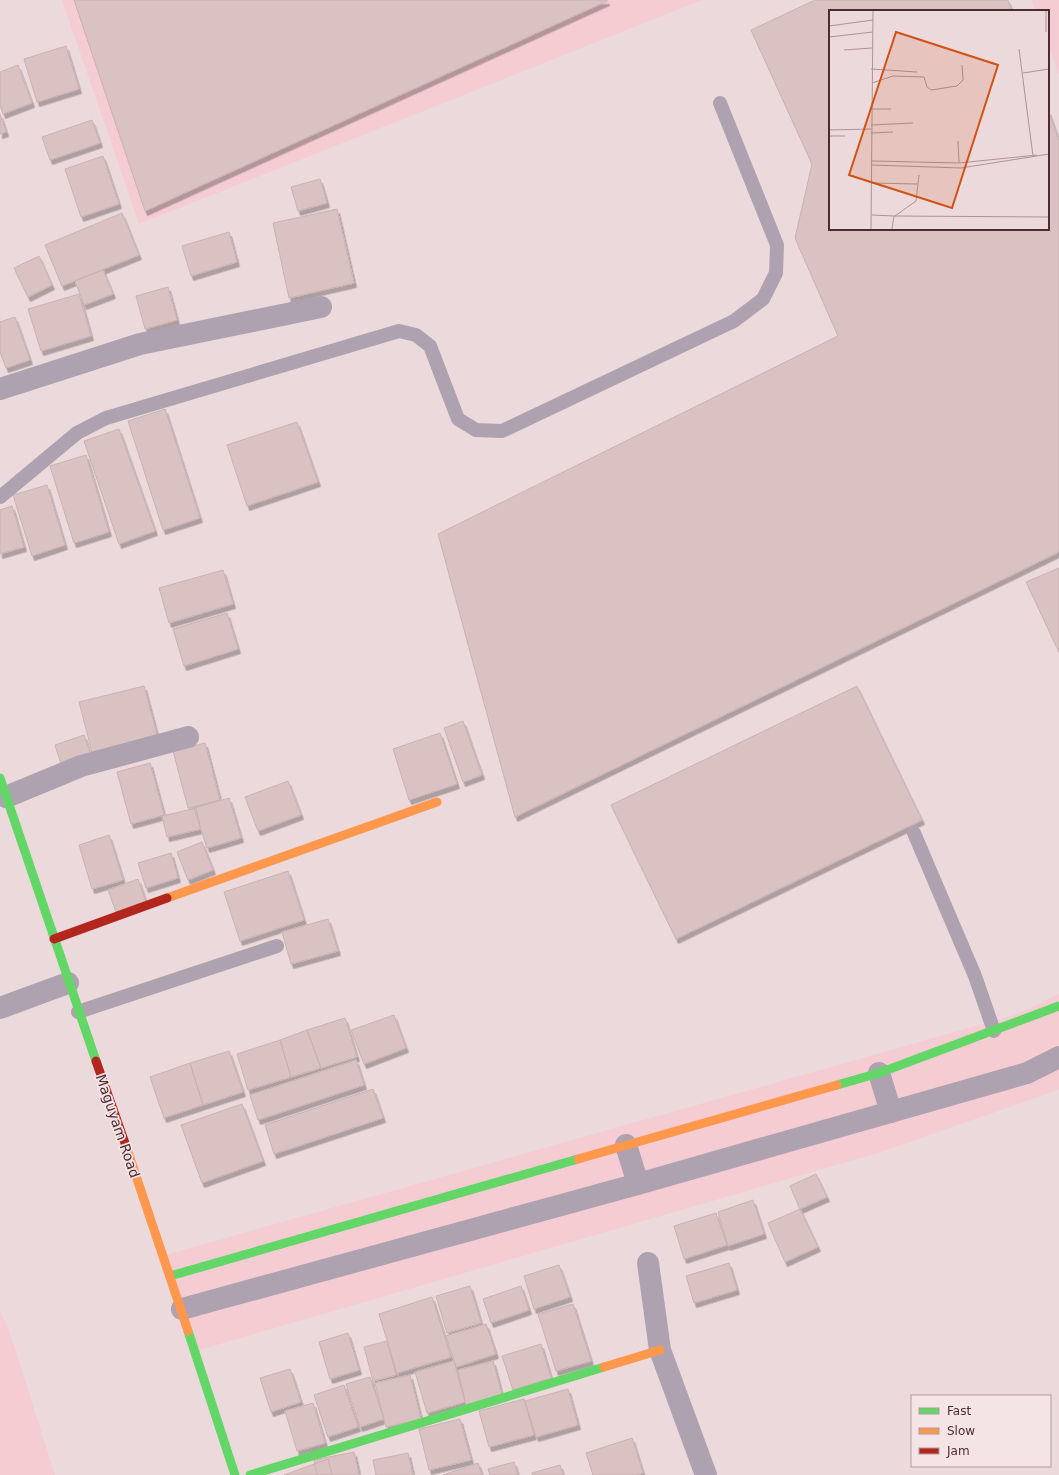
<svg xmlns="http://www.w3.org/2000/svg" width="1059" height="1475" viewBox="0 0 1059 1475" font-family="'DejaVu Sans',sans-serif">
<defs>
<filter id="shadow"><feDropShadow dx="2.5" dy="4.5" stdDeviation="0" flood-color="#0004"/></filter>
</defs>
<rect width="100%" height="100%" fill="#ecd9dc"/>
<!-- built -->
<path fill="#f4ccd2" d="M62,0H702L139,224Z
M1031,0H1059V74L1048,44V11H1036Z
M1059,994V1089L1055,1091L881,1152L199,1350L166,1255L1015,1015Z
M0,1311L9,1330L55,1475H0Z"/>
<!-- building -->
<path fill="#dac2c2" stroke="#cab2b2" filter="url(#shadow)" d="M74,0H607V1L145,211Z
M815,0H1008L1012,11H830V229H1048V110L1059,141V552L515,817L438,534L838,336L795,238L812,164L751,30Z
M66,46L79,89L37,102L24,59Z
M18,65L32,103L3,114L0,105V72Z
M0,114L6,132L0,134Z
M92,120L100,143L50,160L42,137Z
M103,156L119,204L81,217L65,169Z
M320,179L327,203L298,211L291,187Z
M337,209L354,283L289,298L273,223Z
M122,213L139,255L62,286L45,245Z
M229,232L237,262L191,276L182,246Z
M39,256L52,285L28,297L14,268Z
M103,270L113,294L84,305L75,281Z
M168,287L177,320L145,329L136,296Z
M79,294L91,336L41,351L28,309Z
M15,317L30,360L6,368L0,352V322Z
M165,409L200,518L163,530L128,421Z
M297,422L318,482L247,506L227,445Z
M119,429L155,531L119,544L84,441Z
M86,455L109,532L74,543L50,466Z
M47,485L65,545L32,556L13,495Z
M12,506L24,547L0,554V510Z
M1059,568V652L1026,582Z
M223,570L233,604L169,623L159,588Z
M227,613L238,649L184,666L173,629Z
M144,686L157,735L92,752L79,702Z
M857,686L922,820L676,939L611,805Z
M463,721L482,775L463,782L444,728Z
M440,733L457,784L409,800L393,749Z
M84,735L92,758L62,767L55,745Z
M205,743L220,800L188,808L173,751Z
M150,763L164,815L131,824L117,772Z
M288,781L301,815L258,831L245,797Z
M229,798L241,838L207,848L194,808Z
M196,808L201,829L167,837L162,816Z
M109,835L123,880L92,889L79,845Z
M202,842L213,870L188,880L177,852Z
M171,853L178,878L146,888L138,863Z
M288,871L304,920L240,941L224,892Z
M138,879L146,902L116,912L108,890Z
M328,919L338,951L291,964L282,932Z
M394,1015L406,1048L364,1064L351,1030Z
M345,1018L357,1057L321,1068L307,1030Z
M307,1030L321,1068L291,1077L280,1040Z
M280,1040L291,1077L248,1090L237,1054Z
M229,1051L243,1092L203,1105L190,1063Z
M356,1060L364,1085L258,1120L250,1095Z
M190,1063L203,1105L164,1118L150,1077Z
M373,1089L383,1118L274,1154L265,1125Z
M242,1104L263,1161L202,1183L181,1125Z
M816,1174L827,1197L800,1209L790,1186Z
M753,1200L764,1234L728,1246L718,1212Z
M800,1209L818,1247L785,1262L768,1223Z
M716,1213L727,1245L684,1259L674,1226Z
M729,1263L737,1290L694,1303L686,1276Z
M559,1265L570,1297L534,1309L524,1276Z
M470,1286L481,1323L447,1333L436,1296Z
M521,1286L529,1310L491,1323L483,1299Z
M432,1297L451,1357L397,1373L379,1314Z
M573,1304L591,1361L556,1371L538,1314Z
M486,1324L496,1354L456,1367L446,1336Z
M348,1333L359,1370L330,1379L319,1342Z
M387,1341L396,1375L373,1381L364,1347Z
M541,1344L551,1378L513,1390L502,1356Z
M454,1361L465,1402L427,1413L415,1372Z
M493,1361L502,1395L466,1405L458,1370Z
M290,1369L301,1402L271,1412L260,1378Z
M410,1375L421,1419L386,1427L375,1383Z
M370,1377L384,1419L360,1427L346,1384Z
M344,1385L358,1427L328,1437L314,1395Z
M568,1389L578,1425L536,1437L525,1401Z
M524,1399L534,1435L489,1447L479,1411Z
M313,1403L325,1443L297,1451L285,1411Z
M460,1419L471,1460L429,1470L419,1429Z
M632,1438L643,1473L636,1475H593L586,1453Z
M354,1452L359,1475H317L314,1460Z
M408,1453L413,1475H376L373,1460Z
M328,1459L332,1475H284Z
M514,1462L518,1475H490L488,1469Z
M478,1463L482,1475H443Z
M560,1465L563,1475H532V1473Z"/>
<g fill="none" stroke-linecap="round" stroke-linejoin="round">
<!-- lane -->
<path stroke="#afa2b0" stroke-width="14" d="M0,497L77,433L106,418L399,331L416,335L430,346L458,419L476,430L502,431L734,321L763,299L776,273L777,245L720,103
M914,833L975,976L994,1031
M78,1012L277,946"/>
<!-- street -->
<path stroke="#afa2b0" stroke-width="22" d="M0,389L140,344L321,307
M6,797L81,766L188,737
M0,1008L68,983
M879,1073L891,1112
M626,1145L638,1184
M648,1263L660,1350L706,1475
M182,1309L638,1184L1027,1073L1059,1057"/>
<!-- fast -->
<path stroke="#63d668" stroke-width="9" d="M0,778L96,1061
M837,1085L879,1073L1059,1006
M170,1276L578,1159
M188,1331L235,1475
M250,1475L604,1367"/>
<!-- slow -->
<path stroke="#ff974d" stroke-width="9" d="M167,898L437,802
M126,1146L188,1331
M578,1159L837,1085
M604,1367L660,1350"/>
<!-- jam -->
<path stroke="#b3261e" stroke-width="9" d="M54,939L167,898
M96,1061L126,1146"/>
</g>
<g text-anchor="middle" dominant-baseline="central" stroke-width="3.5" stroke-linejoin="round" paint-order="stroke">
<!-- street labels -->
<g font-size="14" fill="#4c2b31" stroke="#f5e4e6">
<text transform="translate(118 1126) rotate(71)">Maguyam Road</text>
</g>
</g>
<!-- overview -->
<g transform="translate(829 10)">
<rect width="220" height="220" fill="#ecd9dc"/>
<path fill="none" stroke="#ac9398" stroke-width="1" d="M217,1V22M0,16L44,10M0,27L44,22M190,39L204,146M15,40L43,38M42,59L88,62M194,63L220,59M43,73L64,66L95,67L98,77L102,80L128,76L134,70L133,55M42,99H62M42,115L84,113M0,120L42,119M42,123L64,122M0,126H16M129,131L130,153M43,151L130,153L208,145M43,155L132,158L220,144M43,173L88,174M43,205L65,206L63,219M65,206L220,207M66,206L87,191L90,165M42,219L44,1"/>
<path fill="#d15212" fill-opacity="0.15" stroke="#d15212" stroke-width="2" d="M67,22L169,55L123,198L20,165Z"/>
<rect width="220" height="220" fill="none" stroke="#4c2b31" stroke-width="2"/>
</g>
<!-- legend -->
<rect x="911" y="1395" width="140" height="72" fill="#f5e4e6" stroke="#b19a9e"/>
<rect x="919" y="1408" width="20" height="6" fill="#63d668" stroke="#b19a9e"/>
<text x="947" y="1415" font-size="12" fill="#4c2b31">Fast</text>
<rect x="919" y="1428" width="20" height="6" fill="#ff974d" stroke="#b19a9e"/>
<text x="947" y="1435" font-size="12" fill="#4c2b31">Slow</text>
<rect x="919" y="1448" width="20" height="6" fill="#b3261e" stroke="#b19a9e"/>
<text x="947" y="1455" font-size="12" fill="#4c2b31">Jam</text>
</svg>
